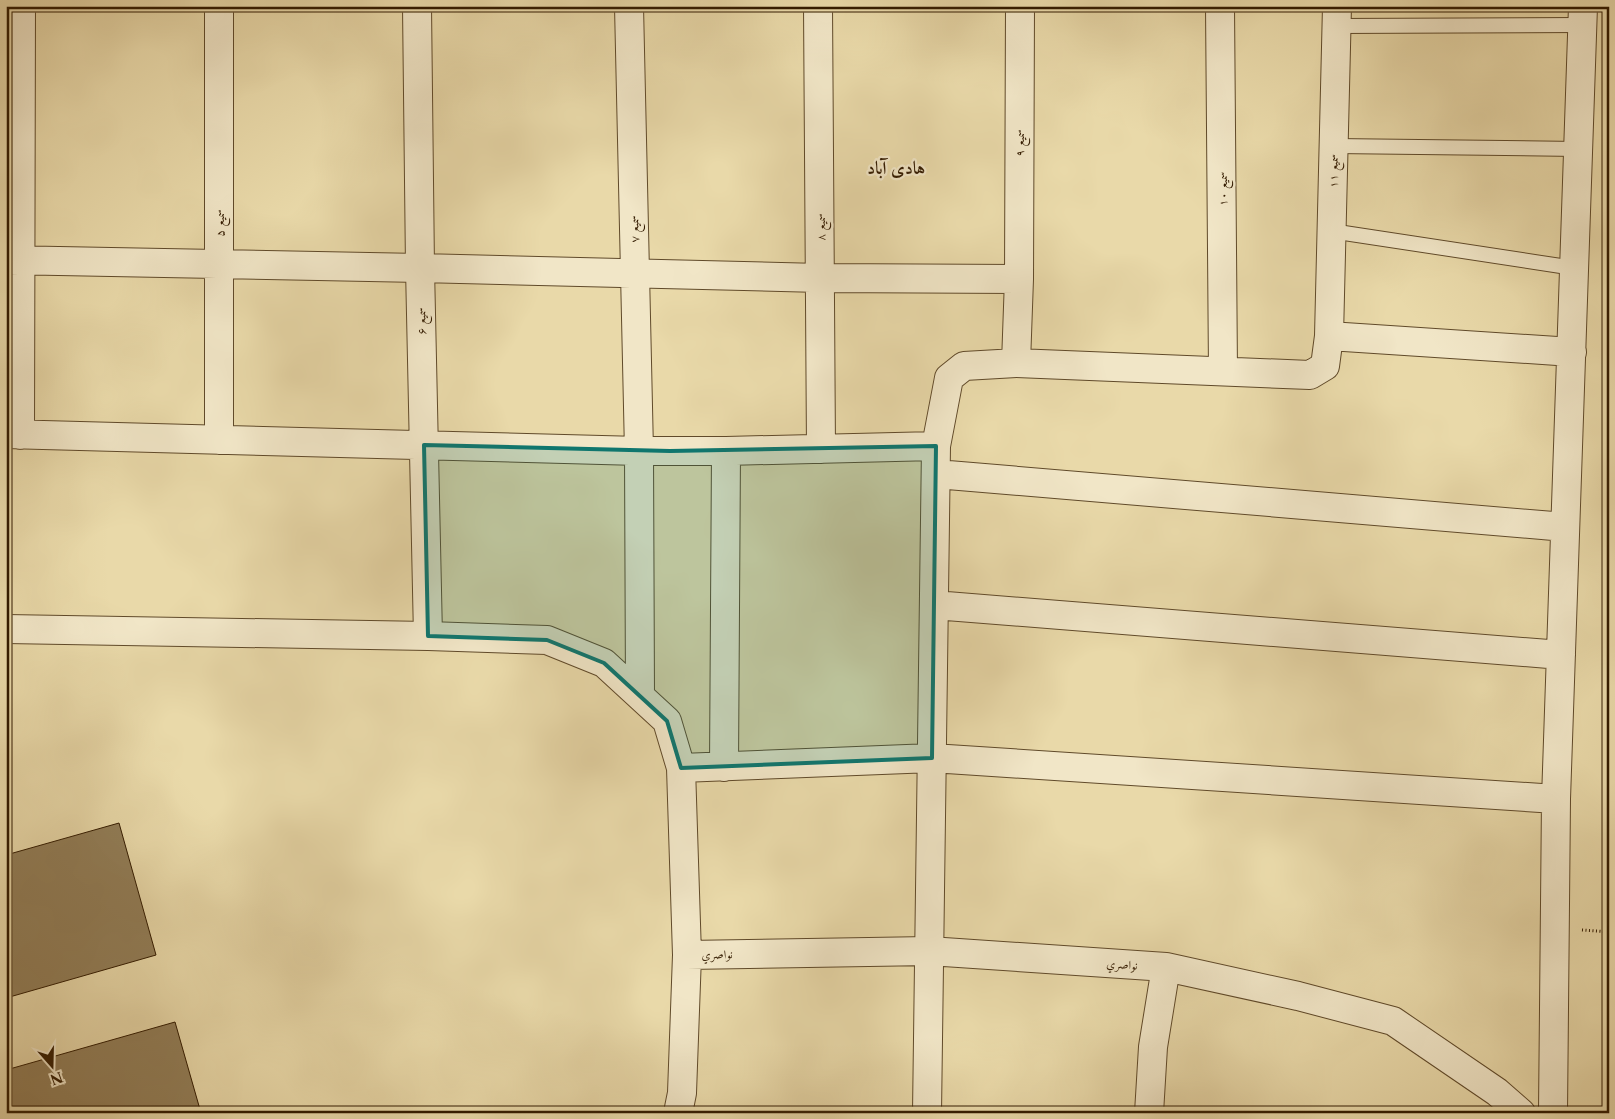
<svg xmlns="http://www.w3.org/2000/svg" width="1615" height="1119" viewBox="0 0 1615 1119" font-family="'Libre Caslon Text',Amiri,serif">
<rect width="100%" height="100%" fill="#e9d9a9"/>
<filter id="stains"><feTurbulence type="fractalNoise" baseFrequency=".004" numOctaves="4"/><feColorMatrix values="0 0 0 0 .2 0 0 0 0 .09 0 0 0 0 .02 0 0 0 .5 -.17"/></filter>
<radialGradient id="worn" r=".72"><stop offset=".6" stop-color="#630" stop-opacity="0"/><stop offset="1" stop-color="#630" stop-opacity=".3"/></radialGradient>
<!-- building -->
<path fill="#927e58" stroke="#331b00" d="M119,823L156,955L6,998V855Z
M175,1022L201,1113H6V1070Z"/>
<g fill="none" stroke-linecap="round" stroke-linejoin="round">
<!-- service casing -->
<g stroke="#604a2a" stroke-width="16">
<path id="service" d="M1337,26L1583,25
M1334,146L1578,149
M1331,231L1574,268"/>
</g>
<!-- minor casing -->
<g stroke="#604a2a" stroke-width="30">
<path id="minor" d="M219,6V440
M417,6L420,268L428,636
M629,6L639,451L640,696
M818,6L821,449
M1220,6L1223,371
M6,260L420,268L820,278L1019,279L1016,363L1310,375L1325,366L1329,336L1337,6
M1019,279L1020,6
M1329,336L1572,352
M6,434L639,451H726L936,446L927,1113
M20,435L21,6
M936,446L949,378L964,366L1016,363
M936,474L1565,527
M934,605L1561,655
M6,629L428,636L547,640L604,663L667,721L681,768L687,955L682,1093L678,1113
M724,767L726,451
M681,768L932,758L1556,799
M687,955L929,951L1166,967L1298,996L1393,1021L1497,1092L1521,1113
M1149,1113L1153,1047L1166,967
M1553,1113L1556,799L1583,6"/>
</g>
<!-- path -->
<path stroke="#331b00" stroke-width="3" stroke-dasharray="1 2.5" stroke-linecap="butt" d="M1582,930L1609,932"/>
<!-- service -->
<use href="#service" stroke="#f1e6c7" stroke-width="14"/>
<!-- minor -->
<use href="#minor" stroke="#f1e6c7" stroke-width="28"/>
</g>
<!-- marked area -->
<path fill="#0f766e" fill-opacity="0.2" stroke="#0f766e" stroke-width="4" stroke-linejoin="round" d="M424,445L670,451L936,446L932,758L681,768L667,721L604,663L547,640L428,636Z"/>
<g text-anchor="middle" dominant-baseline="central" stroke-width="4.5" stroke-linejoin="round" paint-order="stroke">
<!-- street labels -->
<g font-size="12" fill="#331b00" stroke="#f1e6c7">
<text transform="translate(1019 143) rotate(-90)">سمیع ۹</text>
<text transform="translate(1333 171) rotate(-89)">سمیع ۱۱</text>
<text transform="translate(1222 189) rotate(-90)">سمیع ۱۰</text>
<text transform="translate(219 223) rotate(-90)">سمیع ۵</text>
<text transform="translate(820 227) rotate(-90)">سمیع ۸</text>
<text transform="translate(634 229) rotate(-91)">سمیع ۷</text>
<text transform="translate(421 321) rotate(-91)">سمیع ۶</text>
<text transform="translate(717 954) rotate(-1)">نواصري</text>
<text transform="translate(1122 964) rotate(4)">نواصري</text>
</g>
<!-- district labels -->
<g font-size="18" font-weight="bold" fill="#331b00" stroke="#f1e6c7">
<text x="896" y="168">هادی آباد</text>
</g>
</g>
<!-- margin -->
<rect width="1615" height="1119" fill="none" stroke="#e9d9a9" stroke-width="25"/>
<rect x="8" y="8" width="1600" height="1104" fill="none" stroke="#331b00" stroke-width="2.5"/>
<rect x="12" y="12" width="1590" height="1094" fill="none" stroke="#331b00"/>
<!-- north arrow -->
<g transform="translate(52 1066) rotate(160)" stroke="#f1e6c7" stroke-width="4" paint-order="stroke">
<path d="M0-4L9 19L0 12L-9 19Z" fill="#331b00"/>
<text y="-8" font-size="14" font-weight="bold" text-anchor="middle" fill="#331b00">N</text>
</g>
<rect width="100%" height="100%" filter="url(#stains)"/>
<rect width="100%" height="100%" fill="url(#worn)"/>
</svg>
